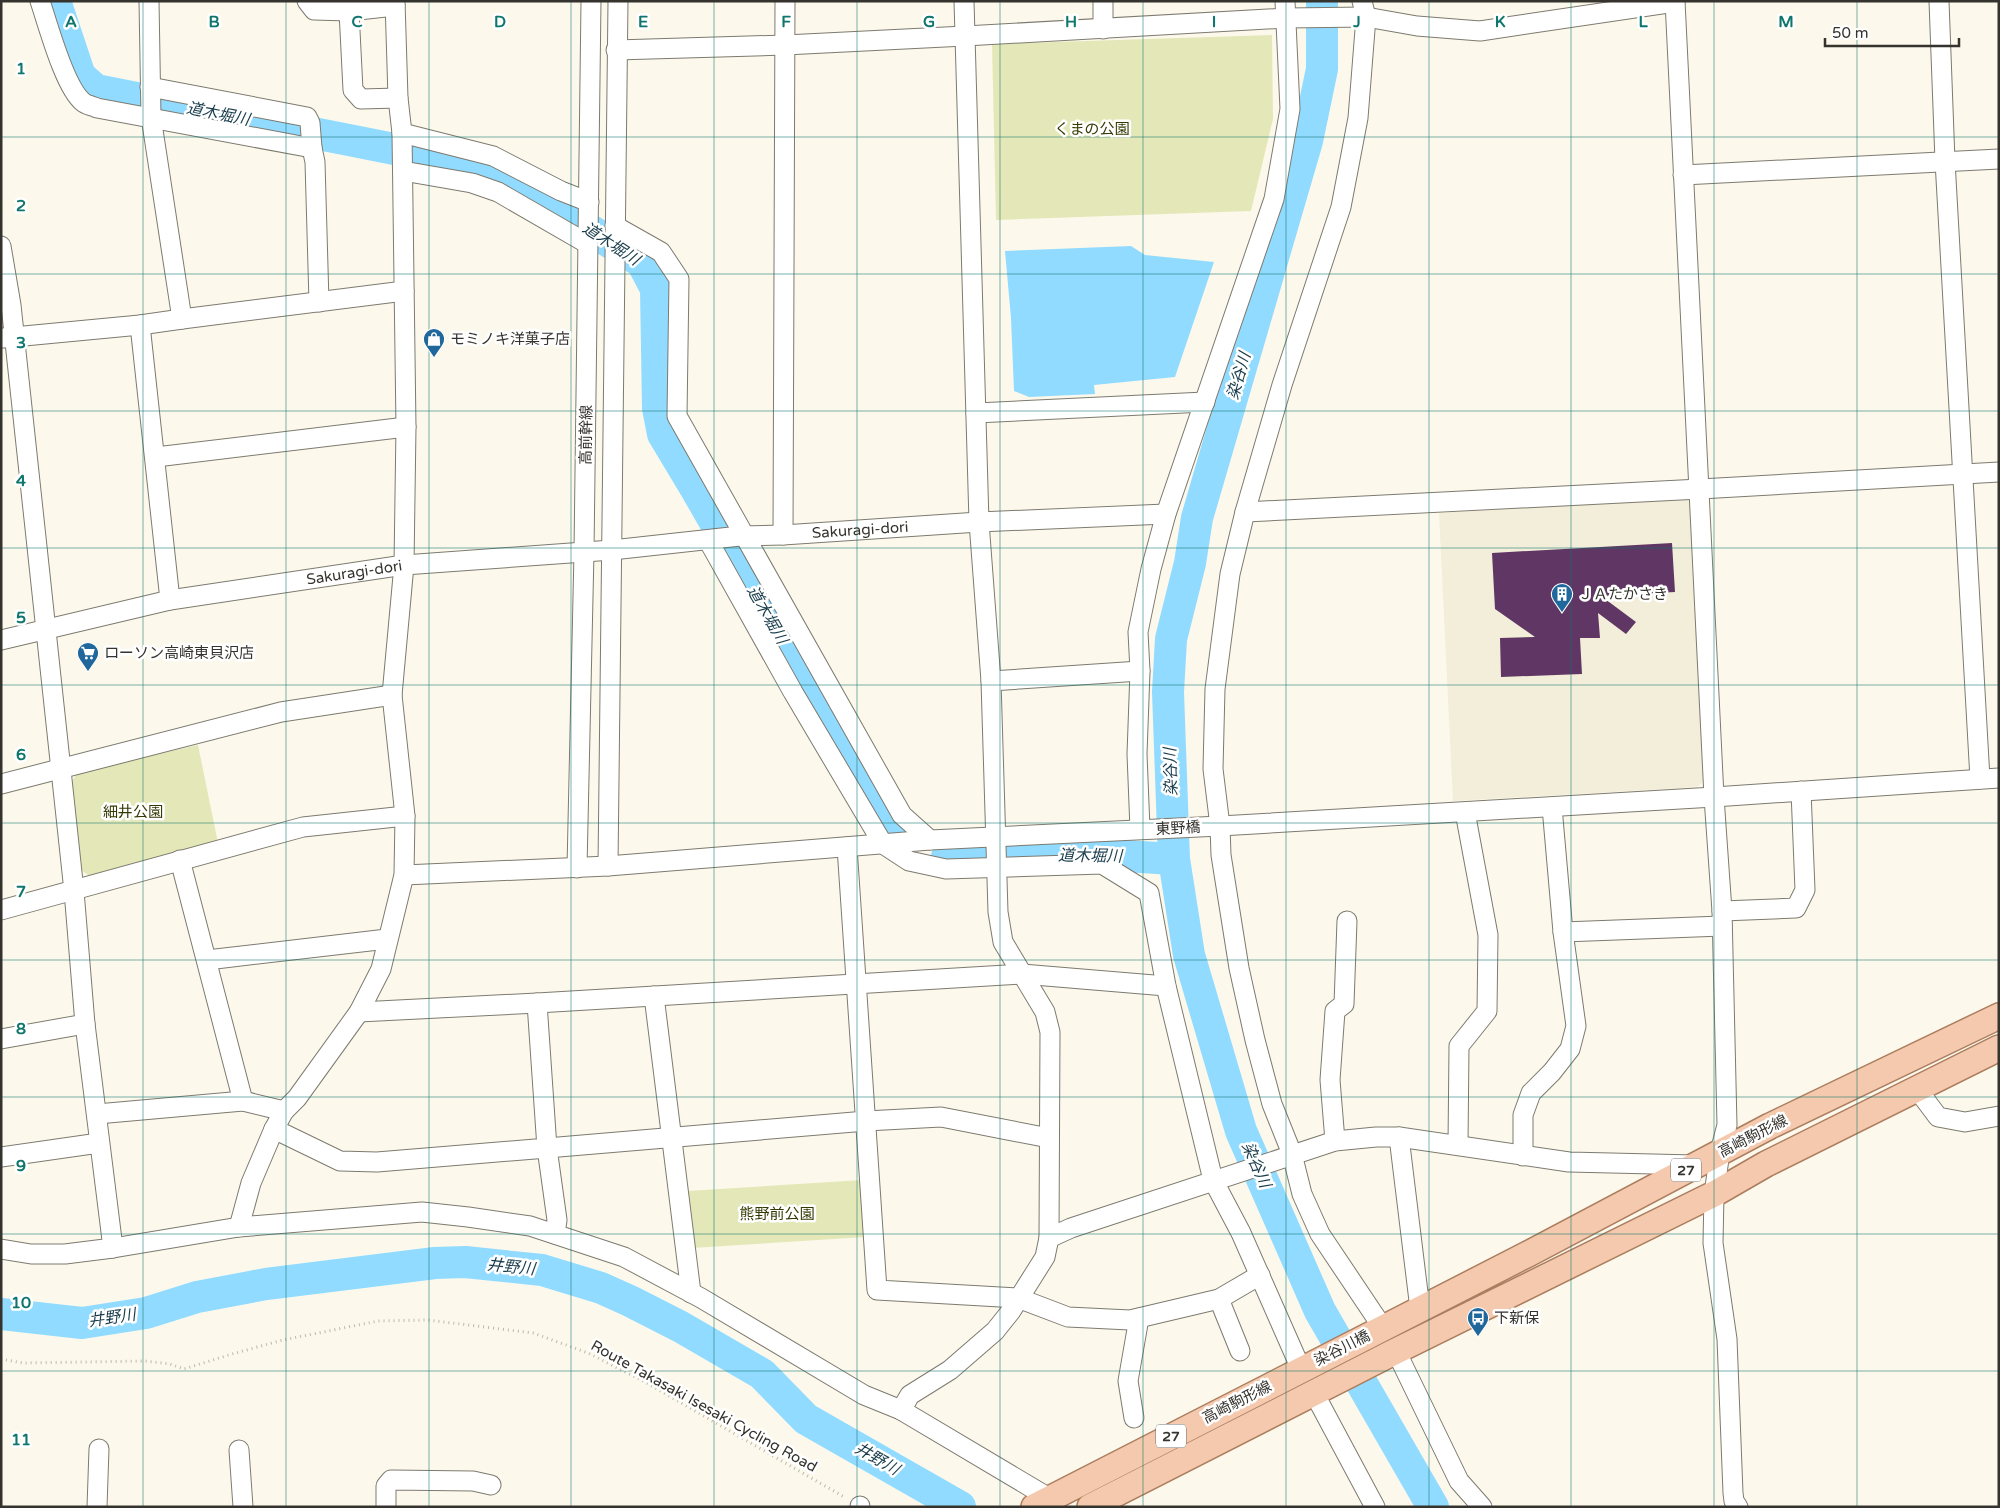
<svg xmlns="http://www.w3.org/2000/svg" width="2000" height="1508" viewBox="0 0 2000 1508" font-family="'Varela Round','Noto Sans JP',sans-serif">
<rect width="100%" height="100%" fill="#fcf9ec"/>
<!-- built -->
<path fill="#f2eeda" d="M1683,496L1690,502L1703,782L1697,787L1453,801L1439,513Z"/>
<!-- green -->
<path fill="#e4e8b8" d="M1272,35L1273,119L1251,211L996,220L992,44Z
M198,745L218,843L91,877L81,870L70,784L78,772Z
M862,1180L866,1237L692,1248L688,1191Z"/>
<!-- water -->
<path fill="#90dbff" d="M1131,246L1145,255L1214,262L1175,377L1094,385L1095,394L1029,397L1014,391L1011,318L1005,251Z"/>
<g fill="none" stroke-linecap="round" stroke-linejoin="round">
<!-- river -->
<path stroke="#90dbff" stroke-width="32" d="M55,1L80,76L96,90L465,163L505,178L642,262L656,289L658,408L663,434L696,489L889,825L898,832
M1322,1V69L1307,141L1197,518L1190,563L1171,639L1168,692L1174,859L1189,955L1241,1131L1320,1311L1433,1507
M947,857L1108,855L1174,859
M1,1314L82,1323L146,1313L197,1297L266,1284L435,1263L465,1262L542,1270L601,1288L630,1301L681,1327L762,1374L806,1419L960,1507"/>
</g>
<!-- building -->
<path fill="#603764" d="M1672,543L1675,592L1601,596L1636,622L1626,634L1598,613L1600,638H1580L1582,674L1501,677L1500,638L1535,637L1495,609L1492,553Z"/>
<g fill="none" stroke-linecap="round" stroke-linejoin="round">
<!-- minor casing -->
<g stroke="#7d7a6f" stroke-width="21">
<g id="minor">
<path d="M40,1C48,25 65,88 83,102C86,105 93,106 97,108L312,148L315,162L319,302"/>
<path d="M149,1L151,117L182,319"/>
<path d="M307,1L314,10L349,11L395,6"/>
<path d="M1103,1V29"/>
<path d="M1362,1L1366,17L1358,118L1341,207L1282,385L1245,512L1230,574L1215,689L1213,769L1220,826L1221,855L1239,968L1255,1040L1272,1104L1292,1154L1302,1194L1320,1234L1383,1328"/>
<path d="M1675,1L1714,797L1722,911L1727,1125L1720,1152L1714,1194L1713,1243L1727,1339L1733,1493L1734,1501L1738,1507"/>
<path d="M1939,1L1945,161L1980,779"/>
<path d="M349,11L353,90L361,99L398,98"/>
<path d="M616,50L785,45L965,36L1286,18L1366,17L1417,26L1480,31L1675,2"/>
<path d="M150,87L307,117L310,123L312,148"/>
<path d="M402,133L493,156L561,191L589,202"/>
<path d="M403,171L472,183L498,192L588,244"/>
<path d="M1683,175L1999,159"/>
<path d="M615,226L661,252L679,279L677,416L902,815L930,840"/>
<path d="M1,246L11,305L74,891L85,1024L113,1248"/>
<path d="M140,325L170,600"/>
<path d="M3,338L140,325L182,319L404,291"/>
<path d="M976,413L1205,402"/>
<path d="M156,457L406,427"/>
<path d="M1245,512L1700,489L1999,472"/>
<path d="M783,535L785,1"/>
<path d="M708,540L793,692L883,844L909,861L946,869L1102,864L1149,893L1166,986L1213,1180L1241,1233L1301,1369"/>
<path id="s1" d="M1,640L170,600L404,565L612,550L740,536L783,535L979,522L1166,514"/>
<path d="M991,681L1140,671"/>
<path d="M1,784L281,712L392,695"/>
<path d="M1140,829L1137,754L1140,671L1138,632L1151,569L1166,514L1274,199L1290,109L1285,1"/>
<path d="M847,847L877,1290L1018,1298L1068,1317L1130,1320L1219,1299L1260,1275"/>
<path d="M180,860L243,1101"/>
<path d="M608,866L618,1"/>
<path d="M577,868L584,552L591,1"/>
<path d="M404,875L608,866L930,840L1220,826L1714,797L1999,778"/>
<path d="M1,910L303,827L405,816"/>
<path d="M1722,911L1796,908L1805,890L1801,791"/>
<path d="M1563,932L1722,926"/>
<path d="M207,960L387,939"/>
<path d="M654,996L691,1293"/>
<path d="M359,1012L537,1003L1022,974L1166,986"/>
<path d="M1,1039L85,1024"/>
<path d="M1917,1089L1938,1117L1965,1122L1999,1116"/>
<path d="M97,1114L243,1101L284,1111"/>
<path d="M274,1129L340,1161L377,1162L547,1148L537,1003"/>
<path d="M1399,1137L1420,1309"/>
<path d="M1335,1141L1330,1080L1335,1011L1344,1004L1347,921"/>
<path d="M1458,1145L1459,1046L1487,1011L1488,935L1465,812"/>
<path d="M1523,1156V1115L1531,1093L1552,1072L1570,1049L1576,1026L1563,932L1552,807"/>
<path d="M1,1157L99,1143"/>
<path d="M239,1227L251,1183L274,1129L284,1111L297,1098L359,1012L381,969L404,875L405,816L392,695L404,565L406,427L402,133L398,98L395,1"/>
<path d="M555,1234L557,1220L547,1148L866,1121L941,1117L1049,1138"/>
<path d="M1049,1238L1071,1228L1335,1141L1376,1137H1399L1569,1162L1695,1165"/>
<path d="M1,1249L31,1254H65L113,1248L239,1227L422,1212L468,1217L530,1226L624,1257L701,1298L864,1395L901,1410L1049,1498"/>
<path d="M1219,1299L1240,1351"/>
<path d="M1396,1351L1459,1481L1482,1507"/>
<path d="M1314,1393L1375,1507"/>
<path d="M901,1410L910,1395L950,1370L995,1331L1011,1311L1045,1257L1049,1238L1050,1032L1045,1012L1003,942L998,912L991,681L979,522L964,1"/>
<path d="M1134,1418L1128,1381L1139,1318"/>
<path d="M239,1450L243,1507"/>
<path d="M860,1506V1507"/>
<path d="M97,1507L99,1449"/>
<path d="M386,1507V1486L391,1480L473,1481L491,1485"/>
</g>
</g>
<!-- major casing -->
<g stroke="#ac7d5e" stroke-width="28">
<path id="major" d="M1034,1507L1528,1254L1770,1126L1999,1016
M1090,1507L1390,1354L1714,1194L1766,1164L1999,1048"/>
</g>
<!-- path -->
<path stroke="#bcbaaf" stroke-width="3" stroke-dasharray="1 4" stroke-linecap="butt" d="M1,1359L23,1363L145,1361L170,1364L184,1369L232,1354L283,1340L378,1321L428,1320L533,1333L588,1353L643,1381L846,1498"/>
<!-- minor -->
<use href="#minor" stroke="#fff" stroke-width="19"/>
<!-- major -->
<use href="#major" stroke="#f4c9ae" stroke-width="25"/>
</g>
<!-- grid -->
<path fill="none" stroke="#0f766e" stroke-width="1" stroke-opacity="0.55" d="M143,1V1507M286,1V1507M429,1V1507M571,1V1507M714,1V1507M857,1V1507M1000,1V1507M1143,1V1507M1286,1V1507M1429,1V1507M1571,1V1507M1714,1V1507M1857,1V1507M1,137H1999M1,274H1999M1,411H1999M1,548H1999M1,685H1999M1,823H1999M1,960H1999M1,1097H1999M1,1234H1999M1,1371H1999"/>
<!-- icons -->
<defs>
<g id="shop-pin" transform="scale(1.125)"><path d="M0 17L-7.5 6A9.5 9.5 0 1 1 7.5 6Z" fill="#20679b" stroke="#fff"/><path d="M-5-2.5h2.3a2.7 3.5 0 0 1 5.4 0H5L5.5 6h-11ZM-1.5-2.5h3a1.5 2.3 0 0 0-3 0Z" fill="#fff"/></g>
<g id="building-pin" transform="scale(1.125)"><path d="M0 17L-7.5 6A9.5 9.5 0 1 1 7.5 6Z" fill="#20679b" stroke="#fff"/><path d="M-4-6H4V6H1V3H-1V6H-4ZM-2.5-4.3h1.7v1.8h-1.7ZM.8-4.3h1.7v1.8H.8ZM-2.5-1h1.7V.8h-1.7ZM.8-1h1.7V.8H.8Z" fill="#fff"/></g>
<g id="supermarket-pin" transform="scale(1.125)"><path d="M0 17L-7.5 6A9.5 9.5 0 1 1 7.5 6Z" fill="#20679b" stroke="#fff"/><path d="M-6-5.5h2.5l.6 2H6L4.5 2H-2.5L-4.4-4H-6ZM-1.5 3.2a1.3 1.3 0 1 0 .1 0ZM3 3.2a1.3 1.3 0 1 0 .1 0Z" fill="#fff"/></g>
<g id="bus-pin" transform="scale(1.125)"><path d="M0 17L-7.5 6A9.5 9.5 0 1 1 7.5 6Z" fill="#20679b" stroke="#fff"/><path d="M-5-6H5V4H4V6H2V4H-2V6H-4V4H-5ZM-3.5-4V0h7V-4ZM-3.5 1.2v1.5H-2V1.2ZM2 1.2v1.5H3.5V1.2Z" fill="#fff"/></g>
</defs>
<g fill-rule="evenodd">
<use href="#shop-pin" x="434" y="339"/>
<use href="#building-pin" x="1562" y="594"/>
<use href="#supermarket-pin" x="88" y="653"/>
<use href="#bus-pin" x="1478" y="1318"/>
</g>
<g text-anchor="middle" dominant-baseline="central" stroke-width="5" stroke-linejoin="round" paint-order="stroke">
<!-- shield labels -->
<g fill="#fff" stroke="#72706d" stroke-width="1">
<rect x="1671" y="1158.5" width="30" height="23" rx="4"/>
<rect x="1156" y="1424.5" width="30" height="23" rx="4"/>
</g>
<g font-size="14" font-weight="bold" fill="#35332e">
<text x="1686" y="1170">27</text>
<text x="1171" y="1436">27</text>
</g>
<!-- park labels -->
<g font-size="15" fill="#373902" stroke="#fff">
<text x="1092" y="129">くまの公園</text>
<text x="133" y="812">細井公園</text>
<text x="777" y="1214">熊野前公園</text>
</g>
<!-- poi labels -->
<g font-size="15" fill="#35332e" stroke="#fff" text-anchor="start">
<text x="450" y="339">モミノキ洋菓子店</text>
<text x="1578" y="594">ＪＡたかさき</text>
<text x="104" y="653">ローソン高崎東貝沢店</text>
<text x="1494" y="1318">下新保</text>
</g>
<!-- street labels -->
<g font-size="15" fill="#35332e" stroke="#fff">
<text transform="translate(586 435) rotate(-89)">高前幹線</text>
<text stroke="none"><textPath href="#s1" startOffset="868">Sakuragi-dori</textPath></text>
<text stroke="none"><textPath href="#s1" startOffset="360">Sakuragi-dori</textPath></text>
<text transform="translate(1178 828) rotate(-3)">東野橋</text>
<text transform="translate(1753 1136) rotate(-27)">高崎駒形線</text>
<text transform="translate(1342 1348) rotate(-27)">染谷川橋</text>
<text transform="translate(1237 1402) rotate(-27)">高崎駒形線</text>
<text transform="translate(704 1406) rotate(29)">Route Takasaki Isesaki Cycling Road</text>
</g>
<!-- water labels -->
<g font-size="16" font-style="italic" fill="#193c4b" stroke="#fff">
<text transform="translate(218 114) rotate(11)">道木堀川</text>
<text transform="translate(611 244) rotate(33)">道木堀川</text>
<text transform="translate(1239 376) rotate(-74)">染谷川</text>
<text transform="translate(767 615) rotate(60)">道木堀川</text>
<text transform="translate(1171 772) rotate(-92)">染谷川</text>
<text transform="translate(1090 856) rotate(1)">道木堀川</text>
<text transform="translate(1256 1165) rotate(66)">染谷川</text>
<text transform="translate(511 1267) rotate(6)">井野川</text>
<text transform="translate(112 1318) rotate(-8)">井野川</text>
<text transform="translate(877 1459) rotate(30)">井野川</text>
</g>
</g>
<g font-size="16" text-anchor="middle" font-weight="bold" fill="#0f766e" stroke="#fff" stroke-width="5" stroke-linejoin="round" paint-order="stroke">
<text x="71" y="27">A</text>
<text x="214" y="27">B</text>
<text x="357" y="27">C</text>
<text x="500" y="27">D</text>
<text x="643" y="27">E</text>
<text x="786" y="27">F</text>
<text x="929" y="27">G</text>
<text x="1071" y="27">H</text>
<text x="1214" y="27">I</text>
<text x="1357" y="27">J</text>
<text x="1500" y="27">K</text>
<text x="1643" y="27">L</text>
<text x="1786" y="27">M</text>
<text x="21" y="74">1</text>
<text x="21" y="211">2</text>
<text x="21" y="348">3</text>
<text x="21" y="486">4</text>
<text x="21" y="623">5</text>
<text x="21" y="760">6</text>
<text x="21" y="897">7</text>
<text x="21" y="1034">8</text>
<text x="21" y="1171">9</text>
<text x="21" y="1308">10</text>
<text x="21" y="1445">11</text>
</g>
<!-- border -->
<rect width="2000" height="1508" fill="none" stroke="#35332e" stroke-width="5"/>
<!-- scale -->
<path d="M1825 38v8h134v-8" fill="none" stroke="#35332e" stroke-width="2.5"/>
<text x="1832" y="38" font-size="15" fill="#35332e" stroke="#ffffff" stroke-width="4" paint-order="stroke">50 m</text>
</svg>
